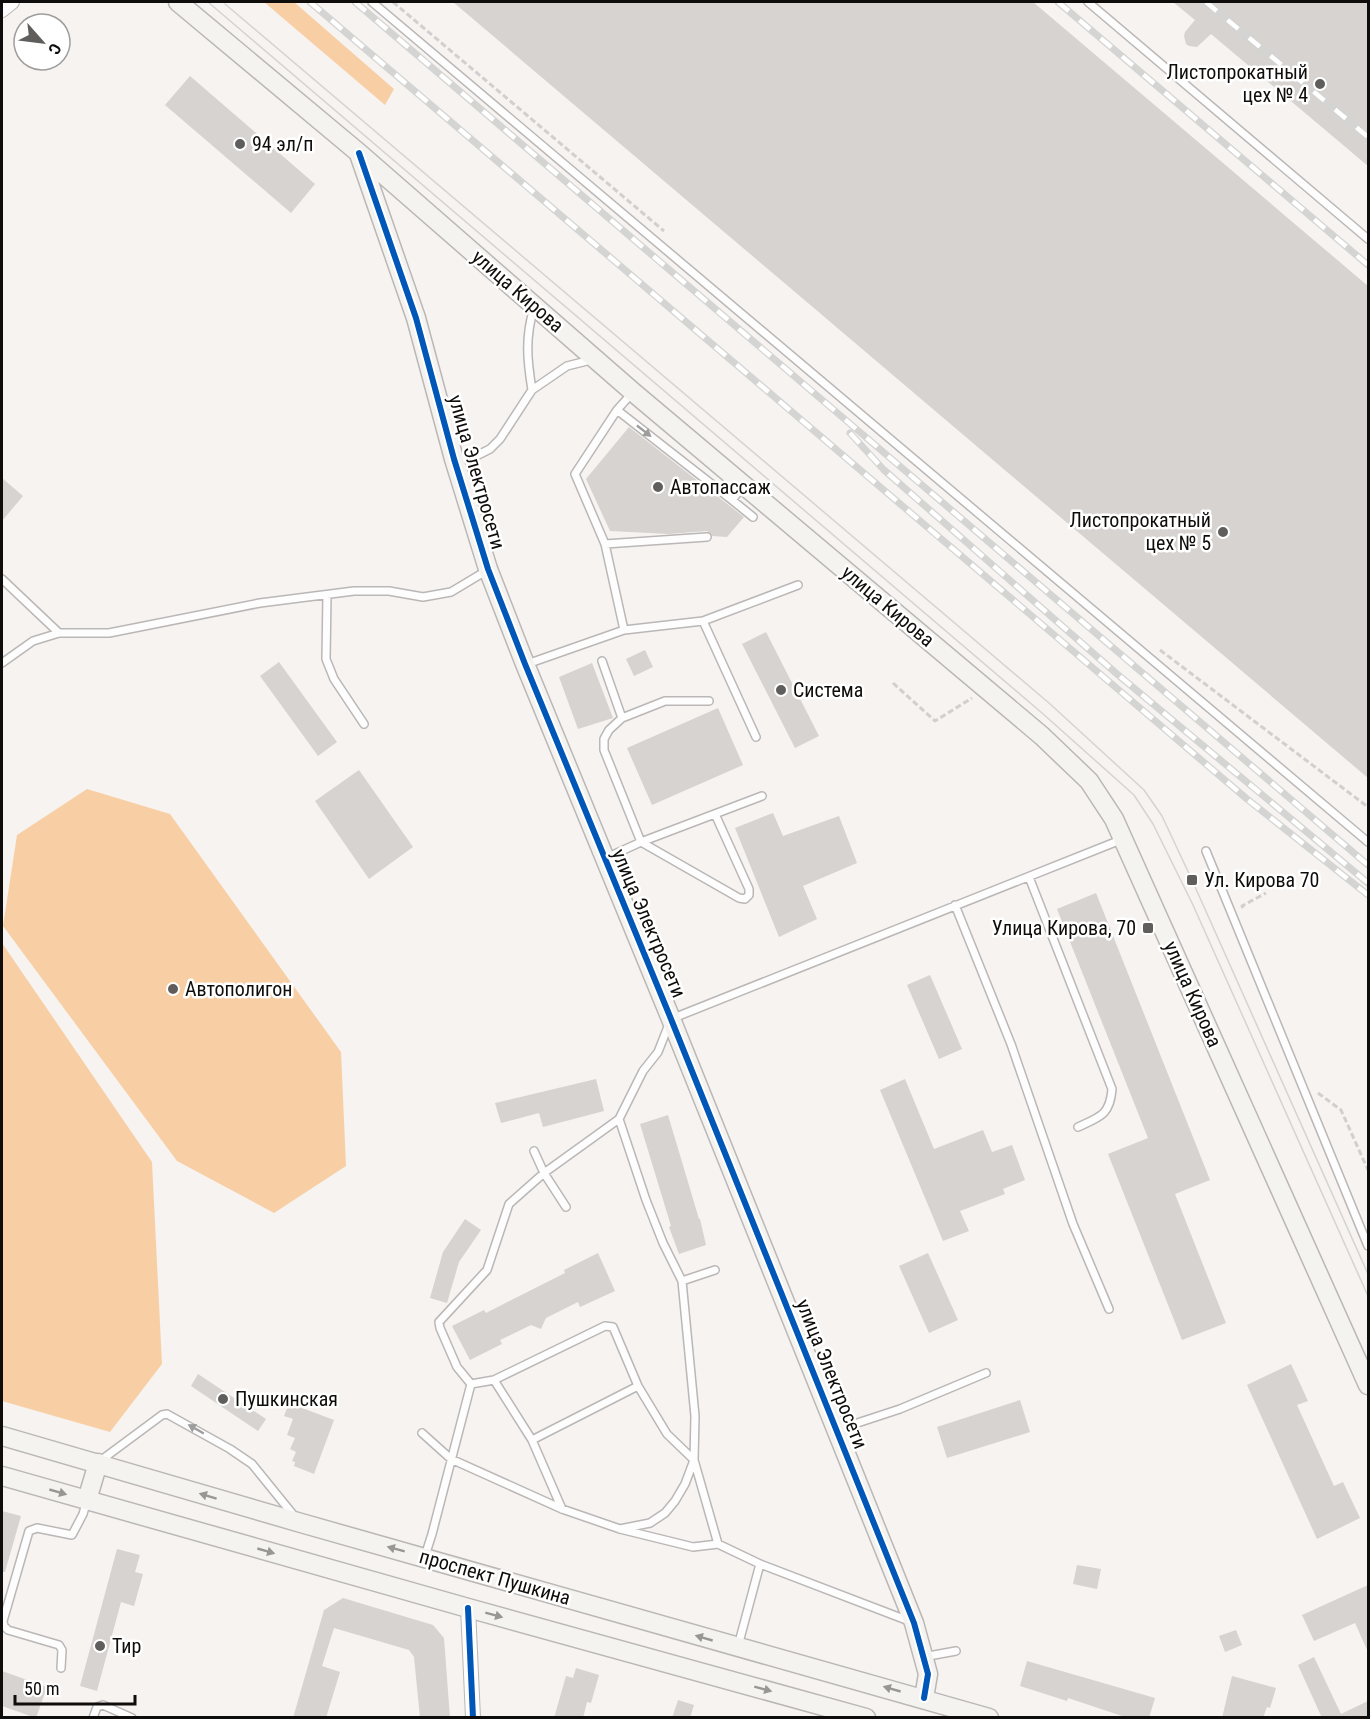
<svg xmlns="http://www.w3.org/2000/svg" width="1370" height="1719" viewBox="0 0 1370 1719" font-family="'Roboto Condensed',sans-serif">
<rect width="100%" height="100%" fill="#f6f3f1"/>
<!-- green -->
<path fill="#f8cfa5" d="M264,2H294L394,89L385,105Z
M87,789L170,814L341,1052L346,1166L274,1213L177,1161L3,926L17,835Z
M2,943L152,1162L162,1364L110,1432L2,1401Z"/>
<!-- building -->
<path fill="#d6d3d1" d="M453,2H1033L1368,286V778Z
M1173,2H1368V166L1211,34L1197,47L1189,46L1186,44L1184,36L1185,32L1195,20Z
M190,76L315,184L291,213L165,105Z
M629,427L744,517L727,537L712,536L707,531L669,534L610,531L586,479Z
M2,478L23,496L2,521Z
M766,632L819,736L795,748L742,644Z
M645,650L653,667L634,676L626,659Z
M279,662L337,742L318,756L260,676Z
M592,663L613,718L578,729L559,677Z
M718,708L743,765L652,805L627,748Z
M359,770L413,847L369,879L315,801Z
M773,813L783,836L839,816L857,863L803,886L817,919L779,937L735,828Z
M1096,893L1210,1180L1175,1194L1226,1323L1182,1340L1108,1154L1148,1138L1057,909Z
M930,975L962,1049L939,1059L907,985Z
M596,1079L604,1111L543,1127L539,1113L501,1123L495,1103Z
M905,1079L934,1149L983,1130L992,1152L1012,1145L1025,1180L1003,1189L1005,1194L960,1211L969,1231L943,1241L880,1090Z
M668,1115L699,1219H700L706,1245L679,1254L669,1227L671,1226L640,1124Z
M465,1219L481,1230L459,1262L447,1303L430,1298L443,1252Z
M598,1253L615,1291L580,1307L578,1302L546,1318L541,1329L531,1325L500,1340L502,1344L470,1360L452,1326L484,1310L486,1313L565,1273L564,1270Z
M928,1253L958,1320L929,1333L899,1266Z
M1291,1364L1308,1401L1297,1405L1334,1486L1343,1482L1360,1518L1317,1539L1247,1385Z
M198,1374L266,1419L258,1431L191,1386Z
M1020,1400L1030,1432L947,1458L937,1427Z
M289,1403L334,1420L314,1474L294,1466L295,1462L292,1461L296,1452L290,1449L295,1438L287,1435L293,1419L284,1416Z
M2,1511L21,1516L5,1572H2Z
M117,1549L140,1555L135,1572L143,1574L134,1606L121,1602L97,1691L80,1686Z
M1077,1565L1101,1569L1097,1589L1073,1584Z
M1368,1585V1652L1355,1623L1314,1641L1302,1615Z
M343,1598L433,1625L444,1638L450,1718H420L414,1657L409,1650L334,1628L322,1666L340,1672L326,1718H293L324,1610Z
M1236,1630L1242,1645L1225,1652L1219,1636Z
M1314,1657L1341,1714L1368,1701V1718H1322L1298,1665Z
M1027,1661L1155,1698L1149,1718H1128L1068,1698L1067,1701L1020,1686Z
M576,1668L599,1675L591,1703L587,1702L583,1718H554L566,1676L573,1678Z
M2,1671L47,1687L36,1718L2,1706Z
M1232,1676L1276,1688L1270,1708L1267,1707L1263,1718H1222Z
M678,1700L694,1705L690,1718H672Z"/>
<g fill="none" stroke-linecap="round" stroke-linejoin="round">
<!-- lane casing -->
<g stroke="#bab7b6" stroke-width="10">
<path id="lane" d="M372,2L1368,842
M1088,2L1368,239
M532,390C527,359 525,338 534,307
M633,392L617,410L732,500L744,485
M617,410L575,474L605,544L707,537
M454,459L478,455L490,449L500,439L532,390L567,366L591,360
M732,500L753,517
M605,544L624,630
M2,579L59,633
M327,595L326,659L334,679L364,724
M703,621L756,737
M602,661L622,718
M2,663L33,641L59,633H109L260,603L354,591H389L423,597L451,592L486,571
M527,664L624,630L703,621L798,585
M709,701H665L622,718L609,730L604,739V750L641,842L739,898L745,899L749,895V889L715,814
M1206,851L1368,1246
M606,858L641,842L762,796
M1029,877L1112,1089C1110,1115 1100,1117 1078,1127
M955,905L1011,1044L1073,1224L1109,1309
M534,1151L544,1173L566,1207
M682,1281L715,1270
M471,1384L494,1380
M638,1386L532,1440L494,1380L605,1326L613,1327L638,1386L667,1434L694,1460L718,1544
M836,1430L900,1409L986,1373
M422,1433L451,1459L562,1509L620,1529L693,1547L718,1544L760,1564L909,1621
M532,1440L562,1509
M100,1461L162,1415L167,1414L230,1449L252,1464L295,1517
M620,1529L650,1523L665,1513L675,1501L685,1484L694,1460L695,1416L682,1281L663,1243L646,1200L619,1119L643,1071L658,1052L671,1019L1123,839
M425,1556L432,1534L471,1384L457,1367L440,1328L439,1322L487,1270L509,1204L544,1173L619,1119
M738,1646L760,1564
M923,1657L956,1651
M61,1668L62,1650L59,1645L8,1630L4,1626L3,1621L29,1531L37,1528L72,1535L83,1514L87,1500
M93,1718L97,1707L103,1705L132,1718"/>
</g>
<!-- street casing -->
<g stroke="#bab7b6" stroke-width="16">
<path id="street" d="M2,10L12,2
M468,1608L473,1718"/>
</g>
<!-- secondary casing -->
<g stroke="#bab7b6" stroke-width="21">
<path id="secondary" d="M178,2L359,153L633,392L1042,736L1089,781L1114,819L1368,1385
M359,154L416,318L454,459L488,569L525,664L671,1019L914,1623L928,1674L924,1698
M2,1436L301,1523L989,1718
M2,1476L468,1608L866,1718
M87,1500L98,1463"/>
</g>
<!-- path -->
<path stroke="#d2d0cf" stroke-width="3" stroke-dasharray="6 3" stroke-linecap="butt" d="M393,2L664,231
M1160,650L1368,807
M893,683L935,721L972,698
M1243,908L1242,906L1266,893
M1318,1093L1341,1110L1368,1170"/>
<!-- lane -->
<use href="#lane" stroke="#fefdfd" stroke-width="7"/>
<!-- street -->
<use href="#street" stroke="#fefdfd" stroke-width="14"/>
<!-- secondary -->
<use href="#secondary" stroke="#f5f3f0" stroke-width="18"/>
<!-- tram -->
<path stroke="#d4d4d3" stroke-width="1.5" d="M208,2L1042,713L1134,795L1153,824L1193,905L1368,1296
M225,4L1049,703L1144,790L1162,816L1192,880L1368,1274"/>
<!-- rail casing -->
<g stroke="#d4d4d3" stroke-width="7">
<path id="rail" d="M310,2L1247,799L1368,895
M355,2L1368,865
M1058,2L1368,265
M1206,2L1368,137
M850,433L884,470L1117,674L1368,883"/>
</g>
<!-- rail -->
<use href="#rail" stroke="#fff" stroke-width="4.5" stroke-dasharray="14" stroke-linecap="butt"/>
<!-- cycleway casing -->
<g stroke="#fff" stroke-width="10">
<path id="cycleway" d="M359,153L416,318L454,459L488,569L525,664L671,1019L914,1623L928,1674L924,1698
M468,1608L473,1718"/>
</g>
<!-- cycleway -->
<use href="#cycleway" stroke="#0057b8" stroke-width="6"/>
</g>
<!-- one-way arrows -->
<defs><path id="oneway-solid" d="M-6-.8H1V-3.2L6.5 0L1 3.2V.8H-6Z" transform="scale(1.5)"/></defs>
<g fill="#9e9d9c">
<use href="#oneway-solid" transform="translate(644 431) rotate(38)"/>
<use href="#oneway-solid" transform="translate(196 1429) rotate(-150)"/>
</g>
<g fill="#999794">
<use href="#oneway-solid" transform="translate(58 1492) rotate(16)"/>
<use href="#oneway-solid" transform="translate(208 1496) rotate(-163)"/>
<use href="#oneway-solid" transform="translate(396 1549) rotate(-165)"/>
<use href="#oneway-solid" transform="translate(266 1551) rotate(16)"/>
<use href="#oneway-solid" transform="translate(494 1615) rotate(15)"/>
<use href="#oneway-solid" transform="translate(704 1638) rotate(-164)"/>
<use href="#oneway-solid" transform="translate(763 1689) rotate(15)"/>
<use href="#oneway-solid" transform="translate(892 1689) rotate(-164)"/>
</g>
<!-- markers -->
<g fill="#5f5e5c" stroke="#fff" stroke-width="2">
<circle cx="1320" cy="84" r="6"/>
<circle cx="240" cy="144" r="6"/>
<circle cx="658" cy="487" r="6"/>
<circle cx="1223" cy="532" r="6"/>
<circle cx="781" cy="690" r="6"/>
<rect x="1186" y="874" width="12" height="12" rx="3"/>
<rect x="1142" y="922" width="12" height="12" rx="3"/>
<circle cx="173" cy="989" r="6"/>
<circle cx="223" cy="1399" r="6"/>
<circle cx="100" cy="1646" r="6"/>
</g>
<g text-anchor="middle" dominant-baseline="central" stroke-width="5" stroke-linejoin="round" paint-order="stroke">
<!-- poi labels -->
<g font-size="20" fill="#0e0d0b" stroke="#fff" text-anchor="start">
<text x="1308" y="72" text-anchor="end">Листопрокатный<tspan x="1308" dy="23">цех № 4</tspan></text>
<text x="252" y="144">94 эл/п</text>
<text x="670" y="487">Автопассаж</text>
<text x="1211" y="520" text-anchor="end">Листопрокатный<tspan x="1211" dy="23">цех № 5</tspan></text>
<text x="793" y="690">Система</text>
<text x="1204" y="880">Ул. Кирова 70</text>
<text x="1136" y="928" text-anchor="end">Улица Кирова, 70</text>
<text x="185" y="989">Автополигон</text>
<text x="235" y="1399">Пушкинская</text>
<text x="112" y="1646">Тир</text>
</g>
<!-- street labels -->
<g font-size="20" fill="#0e0d0b" stroke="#fff">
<text transform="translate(518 291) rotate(41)">улица Кирова</text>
<text transform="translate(477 472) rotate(74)">улица Электросети</text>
<text transform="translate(888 606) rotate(40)">улица Кирова</text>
<text transform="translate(649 923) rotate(67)">улица Электросети</text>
<text transform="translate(1193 994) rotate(66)">улица Кирова</text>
<text transform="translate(832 1374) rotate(68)">улица Электросети</text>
<text transform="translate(495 1577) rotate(16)">проспект Пушкина</text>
</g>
</g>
<!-- border -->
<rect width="1370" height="1719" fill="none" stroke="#0e0d0b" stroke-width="6"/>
<!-- north arrow -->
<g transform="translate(42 42) rotate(118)"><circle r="28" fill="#ffffff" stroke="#9f9e9d" stroke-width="1.5"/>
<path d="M0-4.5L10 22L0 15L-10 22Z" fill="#5f5e5c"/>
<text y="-9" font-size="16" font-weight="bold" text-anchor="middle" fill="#0e0d0b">С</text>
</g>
<!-- scale -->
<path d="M15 1695v9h120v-9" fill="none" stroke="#0e0d0b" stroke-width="3"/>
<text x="24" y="1695" font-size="18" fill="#0e0d0b" stroke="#ffffff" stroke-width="4.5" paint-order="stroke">50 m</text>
</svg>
